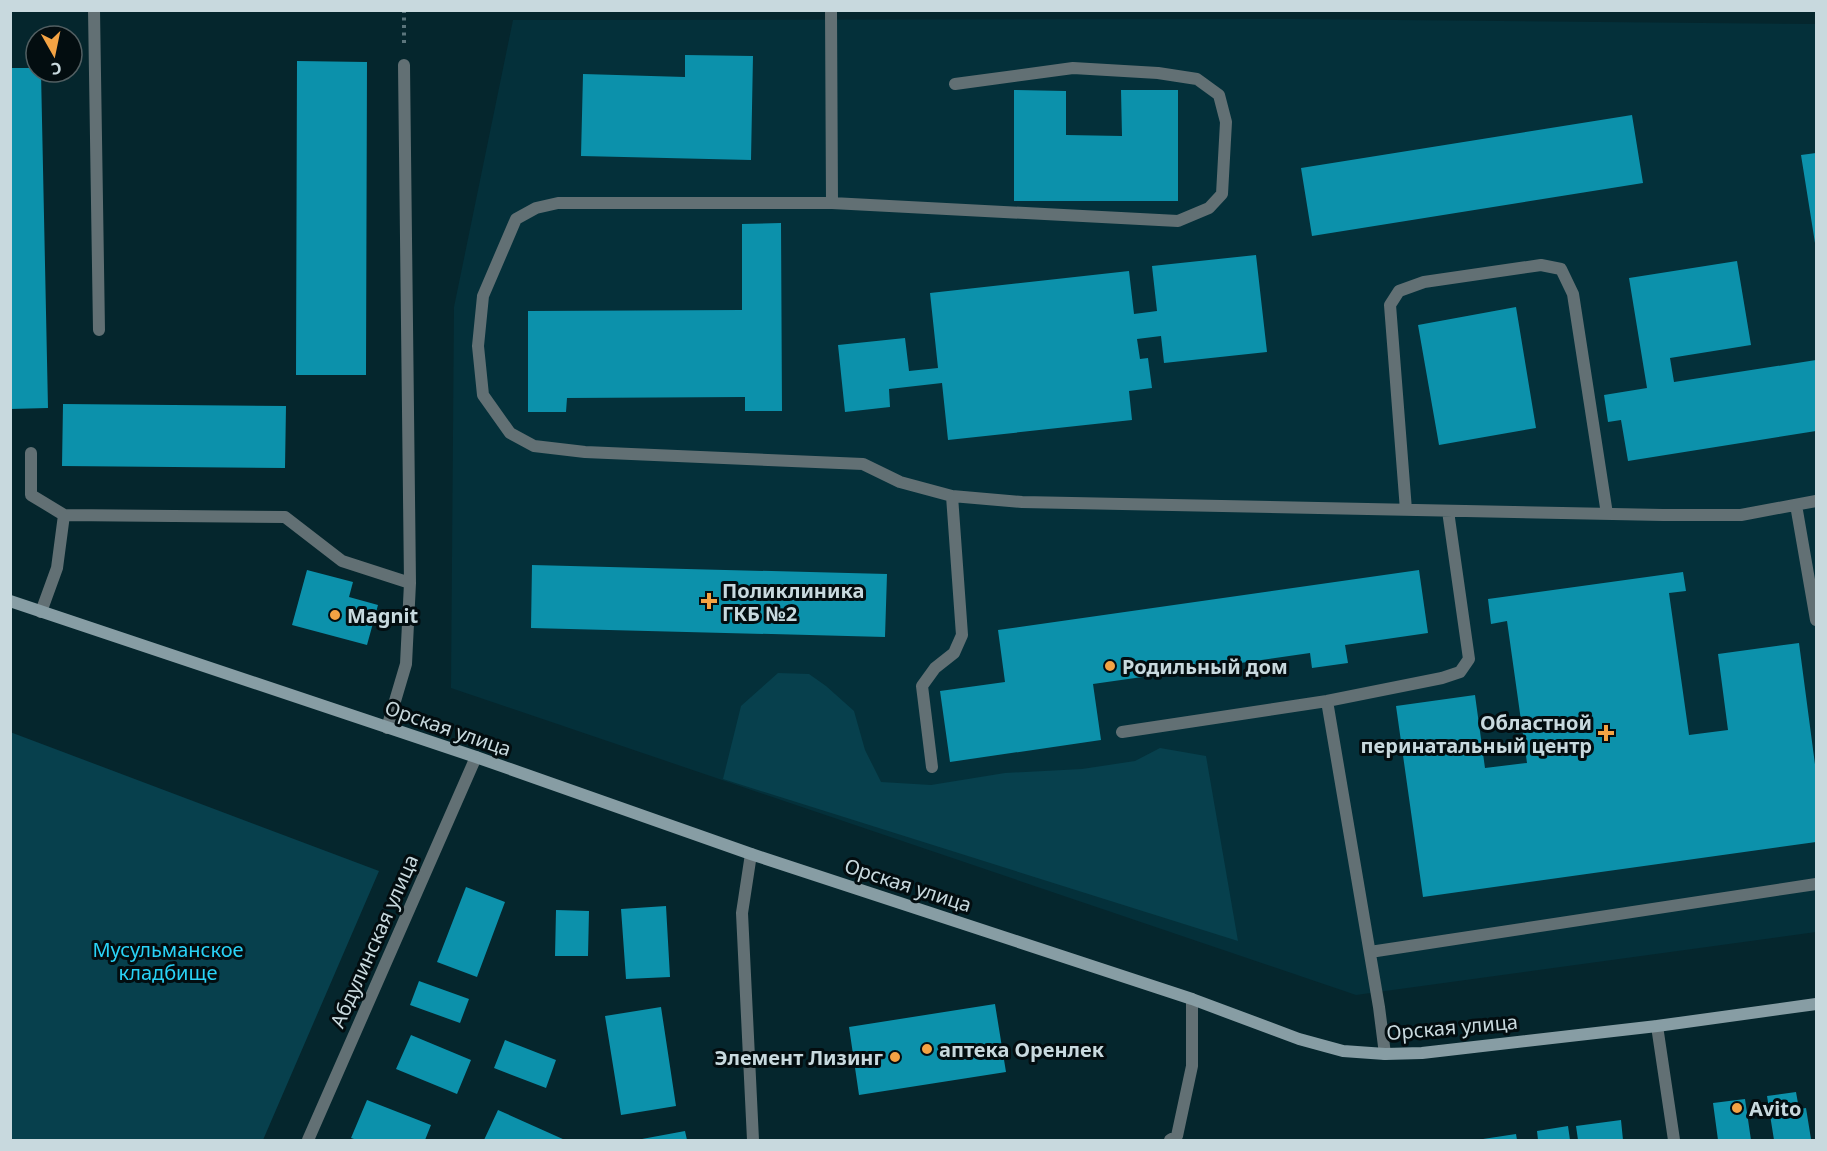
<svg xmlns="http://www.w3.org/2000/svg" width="1827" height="1151" viewBox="0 0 1827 1151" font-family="'Noto Sans',sans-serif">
<rect width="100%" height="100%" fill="#05262d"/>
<!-- built -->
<path fill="#04303a" d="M1295,19L1816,24V932L1356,995L451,688L454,307L513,20Z"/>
<!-- green -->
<path fill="#07404d" d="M778,673L809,674L826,686L854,711L865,750L881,782L931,785L1005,773L1082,769L1135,761L1160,748L1206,756L1238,941L723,779L741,706Z
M10,732L379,871L263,1140H11Z"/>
<!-- building -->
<path fill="#0c91ab" d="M685,55L753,56L751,160L581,156L583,74L685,77Z
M297,61L367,62L366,375H296Z
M10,68H36V72H41L48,408L10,409Z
M1014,90L1066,91V135L1122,136L1121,90H1178V201H1014Z
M1632,115L1643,183L1312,236L1301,168Z
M1816,153V243H1815L1801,155Z
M781,223L782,411H745V397L567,398L566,412H528V311L742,310V224Z
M1256,255L1267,352L1164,363L1161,336L1137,339L1140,359L1148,358L1152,388L1129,391L1132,420L948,440L942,383L889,389L890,407L845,412L838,345L905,338L909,371L938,368L930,293L1129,271L1134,314L1157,311L1152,266Z
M1737,261L1751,345L1670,358L1674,382L1816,360V431L1628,461L1621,420L1608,422L1604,395L1647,388L1629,278Z
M1516,307L1536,428L1439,445L1418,325Z
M63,404L286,406L285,468L62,466Z
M532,565L887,574L885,637L531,628Z
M307,570L353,582L349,597L378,605L367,645L292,625Z
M1419,570L1428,633L1345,645L1348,663L1312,668L1310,653L1093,684L1101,740L950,762L940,691L1005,682L998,630Z
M1683,572L1686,591L1669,593L1689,735L1728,730L1718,654L1799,643L1816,772V842L1423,897L1396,706L1475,695L1485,768L1527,763L1507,621L1491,624L1488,599Z
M466,887L505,902L477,977L437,962Z
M666,906L670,977L626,979L621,909Z
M556,910L589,911L588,956H555Z
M419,981L469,999L460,1023L410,1005Z
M995,1004L1006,1072L859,1095L849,1027Z
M661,1007L676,1106L621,1115L605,1016Z
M411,1035L471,1060L457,1094L396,1069Z
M505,1040L556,1060L546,1088L494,1068Z
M1796,1092L1799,1109L1806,1108L1811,1139L1774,1140L1767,1096Z
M1745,1099L1751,1140H1718L1713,1103Z
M367,1100L431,1125L425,1140H357L351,1138Z
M498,1110L565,1140H484Z
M1621,1120L1623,1140H1578L1576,1126Z
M1568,1126L1570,1140H1538L1537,1131Z
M685,1131L687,1140H642V1139Z
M1516,1134L1517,1140H1484L1483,1139Z"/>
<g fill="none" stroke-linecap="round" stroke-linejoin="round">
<!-- path -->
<path stroke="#5b757c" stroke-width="4" stroke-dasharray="3 4.5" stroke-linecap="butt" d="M404,43V10"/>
<!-- service -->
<path stroke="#627074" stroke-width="12" d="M94,10L99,330
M831,10L832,203
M955,84L1073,68L1158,73L1197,79L1219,95L1226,122L1222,194L1209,208L1178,221L832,203H558L536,208L516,219L483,296L478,346L483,395L510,433L534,446L585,452L863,464L900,482L952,496L1022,502L1663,515H1741L1816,501
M31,453V495L64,515
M1796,505L1816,620
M1406,510L1390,305L1399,291L1424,282L1541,265L1561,269L1573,294L1607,514
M41,612L57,568L64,515L285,517L342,561L410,583
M1327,701L1379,1007L1385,1054
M387,728L406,664L410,583L404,65
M1122,732L1327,701L1442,678L1460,672L1469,659L1448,511
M932,767L922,686L935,668L954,653L962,635L952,496
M1370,952L1816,884
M1170,1140L1177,1136L1192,1066V999"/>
<!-- minor -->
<path stroke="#627074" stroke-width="12" d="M751,854L742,913L753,1140
M1657,1026L1674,1140
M308,1140L476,757"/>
<!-- secondary -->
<path stroke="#879da4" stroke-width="12" d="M10,601L476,757L751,854L1192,999L1299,1039L1343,1051L1385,1054L1422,1053L1657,1026L1816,1004"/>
</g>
<!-- markers -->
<g fill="#f4a344" stroke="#030d10" stroke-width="2">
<path d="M706 592h6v6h6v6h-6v6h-6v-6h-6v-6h6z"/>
<circle cx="335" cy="615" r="6"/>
<circle cx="1110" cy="666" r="6"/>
<path d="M1603 724h6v6h6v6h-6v6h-6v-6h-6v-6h6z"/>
<circle cx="927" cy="1049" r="6"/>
<circle cx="895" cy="1057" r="6"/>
<circle cx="1737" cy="1108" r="6"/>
</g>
<g text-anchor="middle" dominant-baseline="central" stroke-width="6" stroke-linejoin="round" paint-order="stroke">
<!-- poi labels -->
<g font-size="20" font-weight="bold" fill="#c8d9de" stroke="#030d10" text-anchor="start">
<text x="722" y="590">Поликлиника<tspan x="722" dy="23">ГКБ №2</tspan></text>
<text x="347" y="615">Magnit</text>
<text x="1122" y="666">Родильный дом</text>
<text x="1592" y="722" text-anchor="end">Областной<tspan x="1592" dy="23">перинатальный центр</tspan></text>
<text x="939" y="1049">аптека Оренлек</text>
<text x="883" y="1057" text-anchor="end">Элемент Лизинг</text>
<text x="1749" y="1108">Avito</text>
</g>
<!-- street labels -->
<g font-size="20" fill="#c8d9de" stroke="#030d10">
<text transform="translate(448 728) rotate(19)">Орская улица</text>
<text transform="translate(908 885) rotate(18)">Орская улица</text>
<text transform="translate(374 941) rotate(-66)">Абдулинская улица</text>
<text transform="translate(1452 1027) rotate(-5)">Орская улица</text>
</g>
<!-- park labels -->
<g font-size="20" fill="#29d3f7" stroke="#030d10">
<text x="168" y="949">Мусульманское<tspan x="168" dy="23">кладбище</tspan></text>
</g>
</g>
<!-- border -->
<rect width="1827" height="1151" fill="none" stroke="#c8d9de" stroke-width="24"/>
<!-- north arrow -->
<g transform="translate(54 54) rotate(171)"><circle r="28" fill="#030d10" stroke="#525f62" stroke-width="1.5"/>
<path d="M0-4.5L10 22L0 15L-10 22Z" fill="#f4a344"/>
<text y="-9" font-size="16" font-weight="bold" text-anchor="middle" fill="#c8d9de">С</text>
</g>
</svg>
